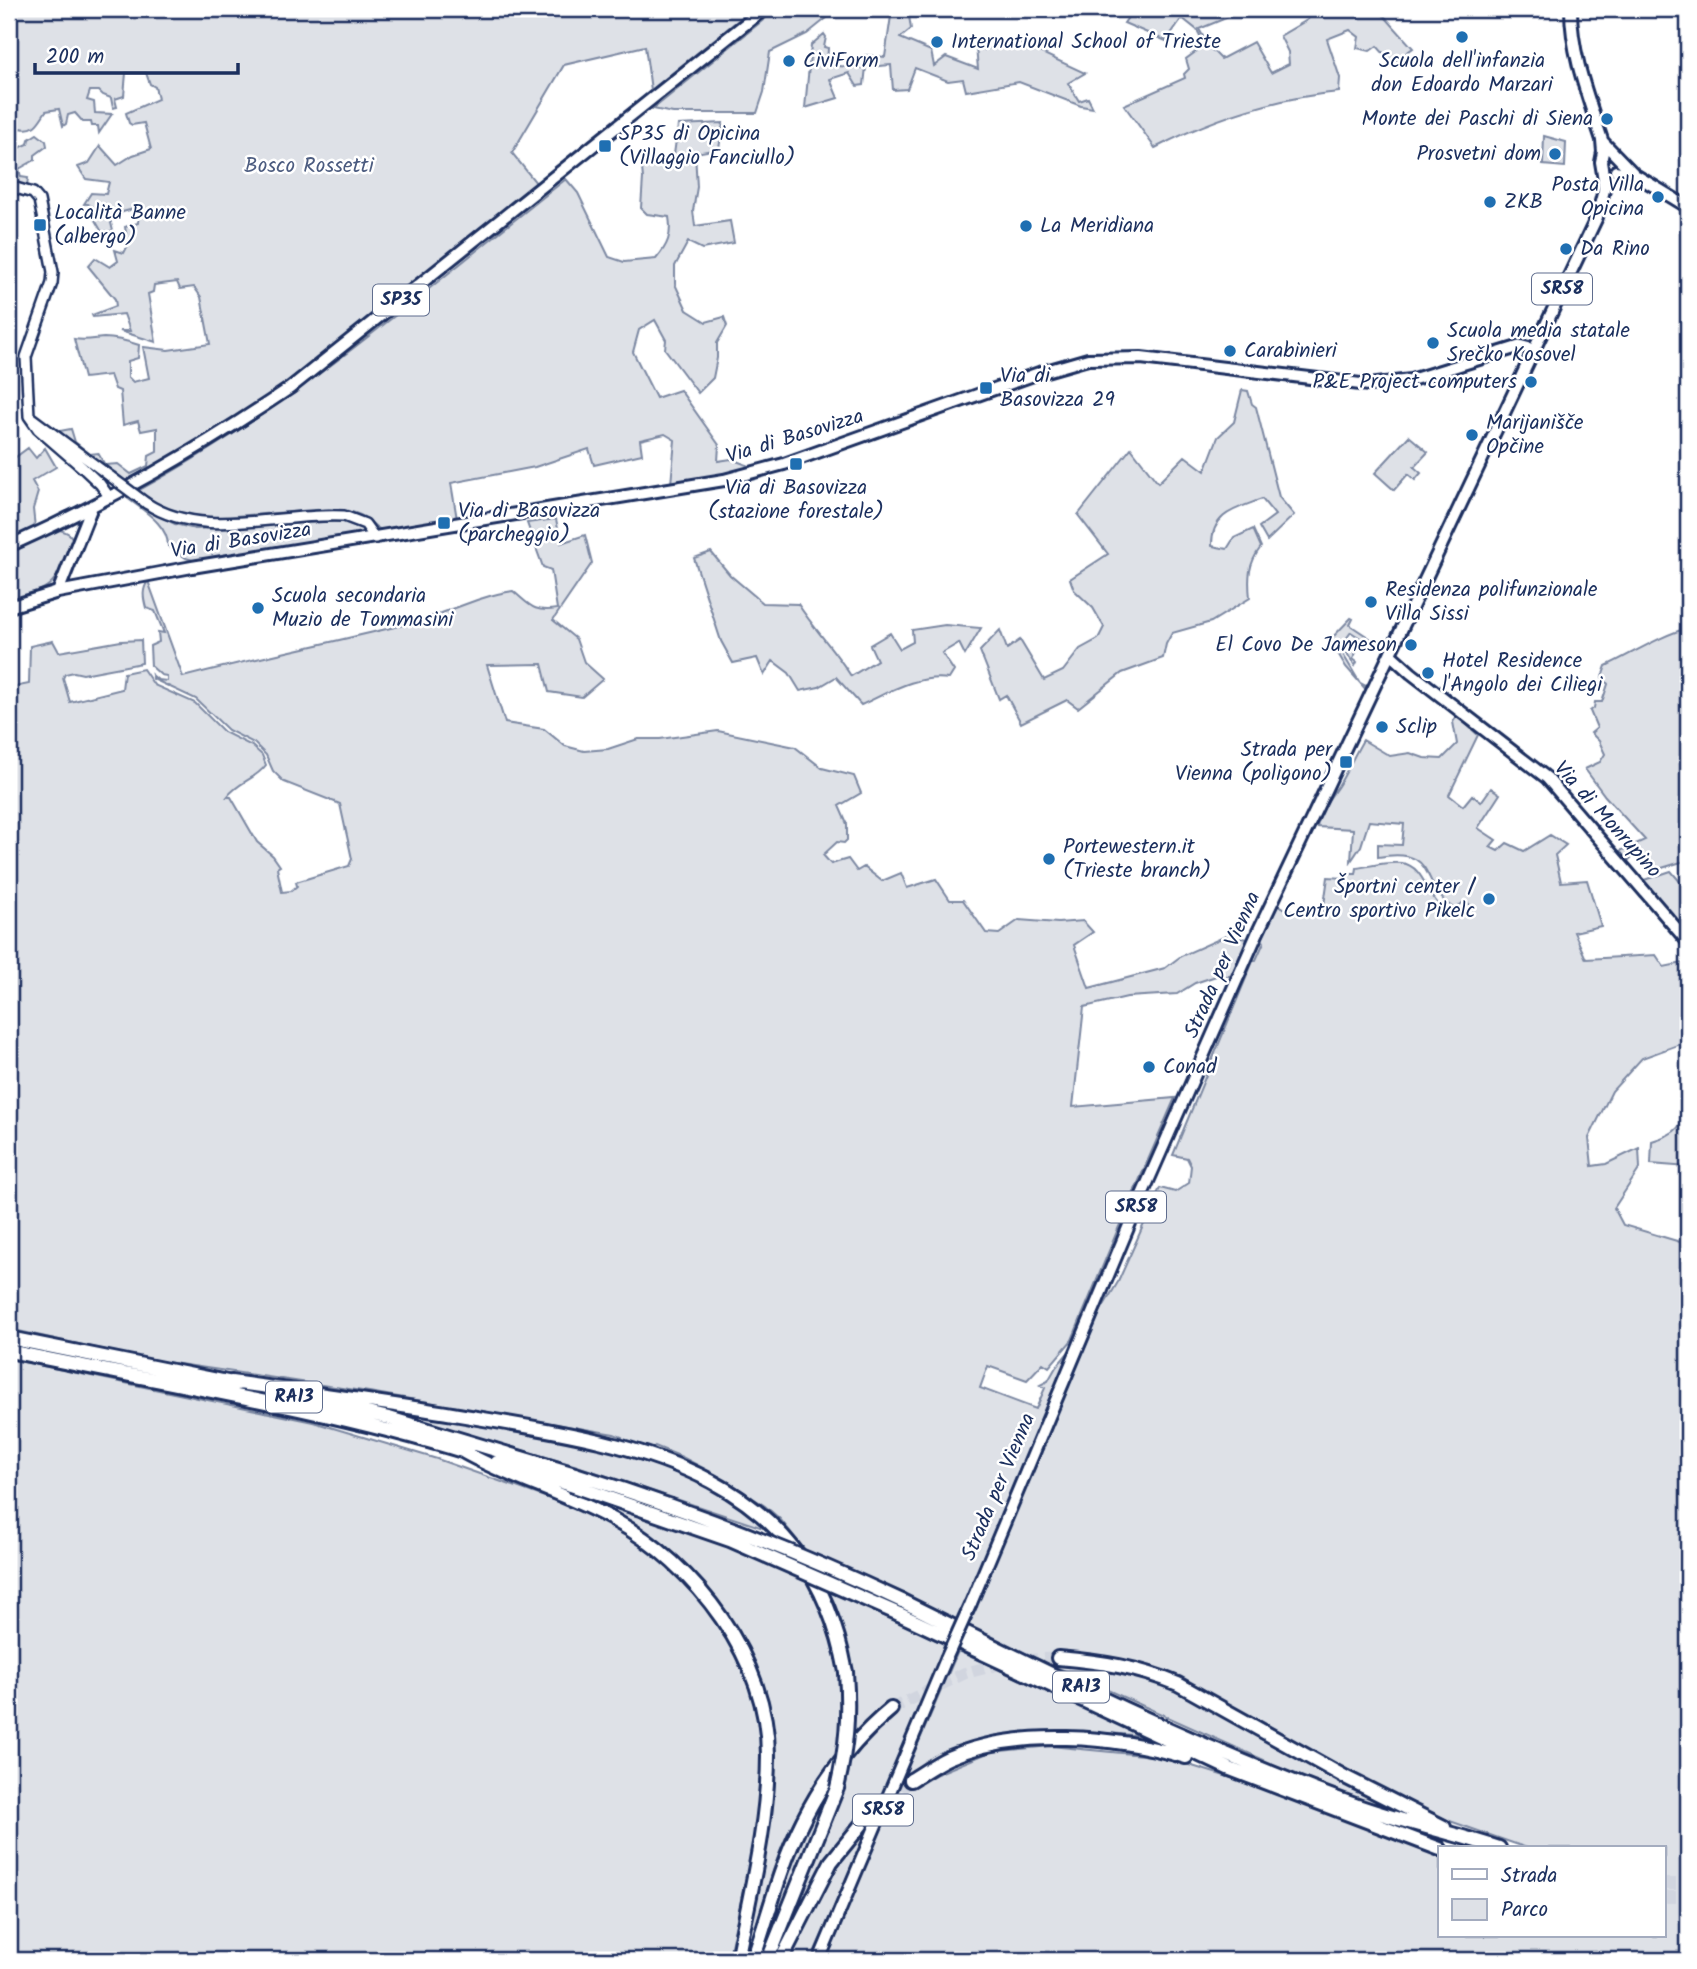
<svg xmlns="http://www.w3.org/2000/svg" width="1697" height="1969" viewBox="0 0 1697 1969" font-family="Kalam,sans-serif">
<rect width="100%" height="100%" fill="#fff"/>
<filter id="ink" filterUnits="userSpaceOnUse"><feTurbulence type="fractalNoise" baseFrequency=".0143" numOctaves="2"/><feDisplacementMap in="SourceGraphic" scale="14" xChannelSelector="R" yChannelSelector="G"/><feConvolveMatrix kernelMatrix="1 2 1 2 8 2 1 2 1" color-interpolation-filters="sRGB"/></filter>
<g filter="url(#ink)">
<!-- green -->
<path fill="#dee1e7" stroke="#7c88a2" stroke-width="2" fill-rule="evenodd" d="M9,9H752L651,90L645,46L564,65L512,153L537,184L373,316L260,402L127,483L50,425L60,431L71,429L75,442L90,454L98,453L105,465L118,464L131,474L148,466L149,456L157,452V428L141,431L138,421L123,425L120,391L115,389L110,375L84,378L74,339C85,341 93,339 104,338C116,338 127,341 139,345L138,358L128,361V377L133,382L149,378L143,347L168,350L210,344L201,297L194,287L180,289L177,282L154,285L153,292L148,294L156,342L120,331H130L124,314L93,317L92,315L116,306L115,299L88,266L95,258L110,267L118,261L115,250L124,253L128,245L125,227L138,223L139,209C127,209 119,213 110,219L113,231L102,232L92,215L94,208L88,204H84L91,193L106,194L109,182L86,179L78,167L89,163L100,146L117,165L133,155L151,149L144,123L132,125L129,123L126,113L158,99L155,87L150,84L146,73H126L124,96L115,99L117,107L113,108L111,98L103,95L99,91H90L87,100L94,102L95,113L112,114L99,133L98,126H92L91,122H83L75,113L68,115L66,124L63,126L59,109L46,111C39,121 35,132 21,128L9,135Z
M777,9H838L807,34L770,52L764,92L757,113H673L653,109Z
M892,9H908L911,29L900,38L931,51L934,66L946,57L978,69L976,47L981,43L985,50L1000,43L1008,48L1014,40L1085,73L1068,83L1079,101L1088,98L1093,108L1081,106L1019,82L966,91L963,79L948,81L915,68L907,89L893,90L891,65L866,67L864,85L857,86L849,73L830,79L838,98L805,108L811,45L824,34L826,37L824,47L828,48L827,65L862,68L865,55L885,57Z
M1134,9H1248L1199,29L1209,47L1221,59L1253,42L1271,73L1289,64L1288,52L1280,36L1307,20L1318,9H1329L1336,15L1348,9H1378L1413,48L1392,63L1377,46L1370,51L1357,48L1359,37L1350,30L1327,39L1340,78L1339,92C1274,98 1213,118 1155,148L1124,105L1185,78L1184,74L1189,69L1186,59L1205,45L1197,30L1182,18L1166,41L1124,23Z
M723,123L719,149L695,153L697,187L693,211L695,226L730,221L734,243L702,249L688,242L675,266V284L687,310L706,322L724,317L727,326L717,343V358L713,378L698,393L665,349L666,340L655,320L639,330L633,352L656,398L680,390L719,445L718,461L731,459L755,468L671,484L675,440L665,434L640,440L642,454L594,465L589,449L535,467L451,483L457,519L383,531C374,527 371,521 364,517C354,511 340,510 329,509L209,518L187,516L167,510L149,499L144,508L175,524L195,529L343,521L357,525L365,531L363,536L199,562L186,558L168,546C168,524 142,510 126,497C287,413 424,291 566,179L578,193L609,257L624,262L656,259C668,245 672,235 669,217L647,214L641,208L643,178L641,159L673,162L678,125Z
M37,134L46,141L47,146L35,155V160L19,169L21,177L28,178L27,187L9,182V144L12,151L28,144L29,139Z
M1544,136L1566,142L1565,167L1543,165Z
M1242,390L1248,391L1252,404L1256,407L1279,497L1294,515L1267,541L1259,527L1275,515L1262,499C1236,509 1211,513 1212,546L1227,549L1234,538L1253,529L1261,547C1248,564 1248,578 1250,598L1211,622L1172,633L1166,644L1163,658L1122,673L1078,708L1067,700L1021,723L1006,695L999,699L980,651L1000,630L1007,649L1020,640L1044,680L1063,671L1080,649L1098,639L1104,627L1093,608L1074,590L1070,579L1108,554L1078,515L1131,448L1158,483L1185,456L1205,471L1218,437L1234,422Z
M1409,436L1428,452L1414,467L1421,473L1415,480L1408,474L1394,490L1375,473Z
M28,448L36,458L45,448L56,467L32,481L38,492L33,509L35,528L9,540V462Z
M556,519L561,543L585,535L592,563L553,620L576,639L584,662L603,679L582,697L549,692L542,664L487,665L505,723L544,729L565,746L584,751L608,749L638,739H660L718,731L795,747L822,768L854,776L861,793L839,806L847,824V840L844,843L837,842L823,855L831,864L848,859L857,871L864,867L882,881L901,873L907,888L936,879L950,900H963L986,933L999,934L1019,920L1058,923L1083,921L1093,932L1074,945L1089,988L1165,968L1181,956L1226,936L1249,939L1232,976H1216L1195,983L1177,994L1127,997L1084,1007L1073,1107L1175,1098L1118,1229L1072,1340L1049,1367L1043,1363L1027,1380L988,1366L980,1388L1036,1409L1045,1388L1040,1385L1048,1381L1056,1367L1072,1348L1074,1350L1015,1481L956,1623L806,1551L780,1519L765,1506L726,1480L682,1457L655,1446L650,1459L719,1491L775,1532L577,1466L405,1416L406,1411L508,1429L617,1451L622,1437L614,1434L369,1392L152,1360L9,1329V688L29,684L30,646L53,641L59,652L121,641L141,640L142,663L83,674L74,672L65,674L63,678L70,702L122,689L124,673L143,669L154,685L195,703L224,732L252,746L262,755L266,765C256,779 238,782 227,797H231L257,842L273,856L280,866L277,868L282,892L291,891L297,886L296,882L349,866L352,859L340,804L284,782L273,771L266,755L254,743L228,730L196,699L153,679L152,675L158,680L167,681V676L161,675L151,666L150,646L159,642L158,632L164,633L155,611L146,608C143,597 142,590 148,581L183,677C259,657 335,642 411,623C446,614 477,596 513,591C530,605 533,613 557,609L551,570L543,567L527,523Z
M60,530C67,532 72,534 73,542C53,587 56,586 9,602V552Z
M711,552L730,575L763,603L798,604C814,629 835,650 851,676L877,660L870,645L890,633L900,649L913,642L912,630L945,625L981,628L965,655L959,643L942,653L954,671L949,679C918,674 889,692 861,705L836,677L819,687L800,691L789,673L773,661L764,675L757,658L733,663L721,641L694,558Z
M1351,618L1353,619L1350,625L1371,639L1366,642L1351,632L1346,639L1358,648L1353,659L1357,662L1355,666L1343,647V643L1340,641L1338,646L1360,683L1368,687L1367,691L1346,667L1330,640Z
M1688,628V860L1652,871L1636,853L1628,861L1620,851L1645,840L1605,796L1585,769L1600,762L1605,754L1599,741L1591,733L1597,728L1590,711L1594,708L1595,702H1602L1608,684L1602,677L1606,666C1632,654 1661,635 1688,628Z
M1457,716L1478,735L1449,795L1463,806L1472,795L1481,802L1491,788L1500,794L1478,828L1496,840L1490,847L1498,851L1507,843L1524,851L1550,835L1566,845L1555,855L1561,882L1587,880L1601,926L1574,932L1586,959L1656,955L1664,967L1688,962V1032L1686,1042L1642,1058L1612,1091L1589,1138L1592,1166L1606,1164L1639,1148L1640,1168L1614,1208L1623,1225L1687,1244L1688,1242V1960H825L958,1651L1145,1736C1064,1729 976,1722 908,1776L915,1787L937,1774L990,1752L1050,1746L1163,1757L1254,1785L1264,1760L967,1627L1100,1312L1118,1282L1160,1188L1175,1192L1189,1183L1191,1166L1187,1158L1173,1155L1253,961L1256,960L1264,942L1262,939L1277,905C1293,913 1307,916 1323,912L1328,877L1345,878L1349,874H1356L1357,868C1371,866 1387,861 1402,863C1430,867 1426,913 1461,916L1470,905L1465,901L1455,909C1417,886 1441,846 1378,857V844L1402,845L1404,824L1369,821L1361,846L1351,861L1353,829L1317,827C1320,810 1328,800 1338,786C1347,772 1354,755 1363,740L1390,756L1410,753L1424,758L1442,759L1457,744L1453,722ZM1058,1653L1095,1656L1138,1665L1344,1781L1275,1747L1187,1695L1162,1684ZM1387,1791L1447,1820L1527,1848H1664V1936H1440V1853L1370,1823L1374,1811Z
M1671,871L1682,884L1688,882V936L1644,880Z
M1688,1100V1167L1651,1164L1652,1141C1679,1133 1682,1127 1688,1100Z
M9,1359L313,1422L437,1459L553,1500L558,1489L699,1533L813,1580L851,1670C846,1640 841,1613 825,1586L948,1644L811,1960H788C809,1913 832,1868 866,1829L857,1821L830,1854L782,1942L843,1790L762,1960H757C788,1869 814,1779 893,1717L891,1709L886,1703C850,1736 819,1773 796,1817C772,1861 761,1913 746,1960H740L772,1815L774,1775L762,1776L760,1813L728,1960H9Z"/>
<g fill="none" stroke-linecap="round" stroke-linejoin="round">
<!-- highway-tunnel -->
<path stroke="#d1d5df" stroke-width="12" stroke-dasharray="12 6" stroke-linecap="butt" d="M891,1709L965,1673L1012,1661L1058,1658
M861,1825L911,1780
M1664,1884H1688
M1664,1897H1688"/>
<!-- minor casing -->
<g stroke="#1b2f5e" stroke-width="14">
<path id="minor" d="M9,186L33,193L39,200L53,272L52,283L26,357L29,416L38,429L83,468L100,484L110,498
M29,416L111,477
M146,503C203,541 280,512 344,516L365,524L375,538"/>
</g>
<!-- major casing -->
<g stroke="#1b2f5e" stroke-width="16">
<path id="major" d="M1603,142L1633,173
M1616,171L1637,176L1688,207
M9,546C111,500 197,451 290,388L764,9
M58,592L91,509
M9,607L58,592L192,567L724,480L784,464L1039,373L1088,359L1141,358L1369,385L1411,380L1521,346L1532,349
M1391,655L1411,673L1547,778L1688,942
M971,1603L1138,1204L1257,934L1597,217L1604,190V180L1601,162L1603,152L1602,140C1588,97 1571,54 1571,9
M819,1960L946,1659"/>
</g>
<!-- highway casing -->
<g stroke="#1b2f5e" stroke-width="18">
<path id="highway" d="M9,1338L237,1384
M9,1351C163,1383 319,1407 469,1453
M231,1382C313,1393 395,1404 477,1418C646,1445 810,1475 846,1672
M302,1398L389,1418L575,1474
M464,1452C512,1479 566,1493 614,1520C696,1565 768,1659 768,1755C768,1824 750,1893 737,1960
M497,1462L571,1485
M902,1601C1049,1674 1198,1748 1352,1804C1401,1822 1451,1832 1499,1848
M899,1614L1230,1769L1440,1849
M1058,1658C1102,1662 1137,1667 1178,1684L1345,1777L1444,1827
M911,1780C923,1773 935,1764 948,1758C1018,1727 1115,1736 1186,1757
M753,1960C763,1931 771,1902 781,1873C803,1809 839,1752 891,1709
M768,1960L837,1788
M781,1960L831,1862L861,1825"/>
</g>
<!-- minor -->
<use href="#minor" stroke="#fff" stroke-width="9"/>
<!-- major -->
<use href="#major" stroke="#fff" stroke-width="10"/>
<!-- highway -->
<use href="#highway" stroke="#fff" stroke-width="12"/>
<!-- minor-bridge casing -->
<g stroke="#1b2f5e" stroke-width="14" stroke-linecap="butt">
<path id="minor-bridge" d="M111,477L146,503"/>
</g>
<!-- major-bridge casing -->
<g stroke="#1b2f5e" stroke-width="16" stroke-linecap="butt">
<path id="major-bridge" d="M946,1659L971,1603"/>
</g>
<!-- highway-bridge casing -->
<g stroke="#1b2f5e" stroke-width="18" stroke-linecap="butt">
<path id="highway-bridge" d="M575,1474C687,1509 796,1551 902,1601
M571,1485L730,1540L899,1614
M837,1788C847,1746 849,1714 846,1672"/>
</g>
<!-- minor-bridge -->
<use href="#minor-bridge" stroke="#fff" stroke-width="9"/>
<!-- major-bridge -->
<use href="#major-bridge" stroke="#fff" stroke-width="10"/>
<!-- highway-bridge -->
<use href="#highway-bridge" stroke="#fff" stroke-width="12"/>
</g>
</g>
<!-- markers -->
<g fill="#1f6fb2" stroke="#fff" stroke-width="2.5">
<circle cx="1462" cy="37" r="7"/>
<circle cx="937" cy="42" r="7"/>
<circle cx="789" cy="61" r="7"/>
<circle cx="1607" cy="119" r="7"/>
<rect x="598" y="139" width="14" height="14" rx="3.5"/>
<circle cx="1555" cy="154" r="7"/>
<circle cx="1658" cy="197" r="7"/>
<circle cx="1490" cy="202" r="7"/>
<rect x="33" y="218" width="14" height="14" rx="3.5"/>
<circle cx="1026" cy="226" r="7"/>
<circle cx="1566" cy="249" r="7"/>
<circle cx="1433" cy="343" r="7"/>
<circle cx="1230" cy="351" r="7"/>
<circle cx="1531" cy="382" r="7"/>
<rect x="979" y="381" width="14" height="14" rx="3.5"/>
<circle cx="1472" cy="435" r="7"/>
<rect x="789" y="457" width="14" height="14" rx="3.5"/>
<rect x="437" y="516" width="14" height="14" rx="3.5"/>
<circle cx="1371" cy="602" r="7"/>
<circle cx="258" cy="608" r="7"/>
<circle cx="1411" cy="645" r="7"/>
<circle cx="1428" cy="673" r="7"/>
<circle cx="1382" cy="727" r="7"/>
<rect x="1339" y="755" width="14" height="14" rx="3.5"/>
<circle cx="1049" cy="859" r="7"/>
<circle cx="1489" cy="899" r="7"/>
<circle cx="1149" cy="1067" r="7"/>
</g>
<g text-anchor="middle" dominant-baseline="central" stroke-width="5" stroke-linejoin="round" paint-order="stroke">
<!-- shield labels -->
<g fill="#fff" stroke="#5f6d8e" stroke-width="2">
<rect x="1532" y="273.5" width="60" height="31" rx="5"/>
<rect x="373" y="284.5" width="56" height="31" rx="5"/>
<rect x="1106" y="1191.5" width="60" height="31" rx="5"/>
<rect x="266" y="1381.5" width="56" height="31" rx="5"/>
<rect x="1053" y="1671.5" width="56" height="31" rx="5"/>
<rect x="853" y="1794.5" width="60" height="31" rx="5"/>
</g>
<g font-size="19" font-weight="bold" fill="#1b2f5e">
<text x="1562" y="289">SR58</text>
<text x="401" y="300">SP35</text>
<text x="1136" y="1207">SR58</text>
<text x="294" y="1397">RA13</text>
<text x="1081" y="1687">RA13</text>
<text x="883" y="1810">SR58</text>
</g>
<!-- poi labels -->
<g font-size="21" fill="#1b2f5e" stroke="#fff" text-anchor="start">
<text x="951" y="42">International School of Trieste</text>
<text x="803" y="61">CiviForm</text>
<text x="1462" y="61" text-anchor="middle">Scuola dell'infanzia<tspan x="1462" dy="24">don Edoardo Marzari</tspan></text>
<text x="1593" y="119" text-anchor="end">Monte dei Paschi di Siena</text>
<text x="619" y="134">SP35 di Opicina<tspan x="619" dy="24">(Villaggio Fanciullo)</tspan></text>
<text x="1541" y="154" text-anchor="end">Prosvetni dom</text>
<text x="1644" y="185" text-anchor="end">Posta Villa<tspan x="1644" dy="24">Opicina</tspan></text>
<text x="1504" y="202">ZKB</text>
<text x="54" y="213">Località Banne<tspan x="54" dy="24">(albergo)</tspan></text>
<text x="1040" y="226">La Meridiana</text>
<text x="1580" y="249">Da Rino</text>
<text x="1447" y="331">Scuola media statale<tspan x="1447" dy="24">Srečko Kosovel</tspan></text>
<text x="1244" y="351">Carabinieri</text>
<text x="1000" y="376">Via di<tspan x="1000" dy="24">Basovizza 29</tspan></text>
<text x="1517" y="382" text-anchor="end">P&amp;E Project computers</text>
<text x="1486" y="423">Marijanišče<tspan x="1486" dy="24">Opčine</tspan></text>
<text x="796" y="488" text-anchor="middle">Via di Basovizza<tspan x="796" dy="24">(stazione forestale)</tspan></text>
<text x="458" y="511">Via di Basovizza<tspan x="458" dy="24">(parcheggio)</tspan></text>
<text x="1385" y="590">Residenza polifunzionale<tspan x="1385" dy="24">Villa Sissi</tspan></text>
<text x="272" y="596">Scuola secondaria<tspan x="272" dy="24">Muzio de Tommasini</tspan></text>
<text x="1397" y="645" text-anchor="end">El Covo De Jameson</text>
<text x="1442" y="661">Hotel Residence<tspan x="1442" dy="24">l'Angolo dei Ciliegi</tspan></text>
<text x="1396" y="727">Sclip</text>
<text x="1332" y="750" text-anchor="end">Strada per<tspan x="1332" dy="24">Vienna (poligono)</tspan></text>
<text x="1063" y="847">Portewestern.it<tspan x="1063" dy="24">(Trieste branch)</tspan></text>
<text x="1475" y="887" text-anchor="end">Športni center /<tspan x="1475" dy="24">Centro sportivo Pikelc</tspan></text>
<text x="1163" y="1067">Conad</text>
</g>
<!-- park labels -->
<g font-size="21" fill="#4c5c80" stroke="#fff">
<text x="309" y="166">Bosco Rossetti</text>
</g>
<!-- street labels -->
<g font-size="21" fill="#1b2f5e" stroke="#fff">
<text transform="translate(795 437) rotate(-17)">Via di Basovizza</text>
<text transform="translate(241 541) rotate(-9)">Via di Basovizza</text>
<text transform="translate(1607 820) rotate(48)">Via di Monrupino</text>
<text transform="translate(1223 965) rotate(-66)">Strada per Vienna</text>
<text transform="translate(999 1487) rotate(-67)">Strada per Vienna</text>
</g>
</g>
<!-- margin -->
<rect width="1697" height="1969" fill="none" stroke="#fff" stroke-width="35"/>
<rect x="18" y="18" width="1662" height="1934" fill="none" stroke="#1b2f5e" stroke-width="2.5" filter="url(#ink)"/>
<!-- legend -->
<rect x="1438" y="1846" width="228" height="91" fill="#ffffff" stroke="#a4acbf" stroke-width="2"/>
<rect x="1452" y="1869" width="35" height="10" fill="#ffffff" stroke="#a4acbf" stroke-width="2"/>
<text x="1501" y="1882" font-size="21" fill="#1b2f5e">Strada</text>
<rect x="1452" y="1899" width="35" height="21" fill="#dee1e7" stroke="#a4acbf" stroke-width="2"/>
<text x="1501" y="1916" font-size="21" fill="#1b2f5e">Parco</text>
<!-- scale -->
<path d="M35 63v10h203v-10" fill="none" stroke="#1b2f5e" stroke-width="3.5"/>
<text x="46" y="63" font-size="21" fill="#1b2f5e" stroke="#ffffff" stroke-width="5" paint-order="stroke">200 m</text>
</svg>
